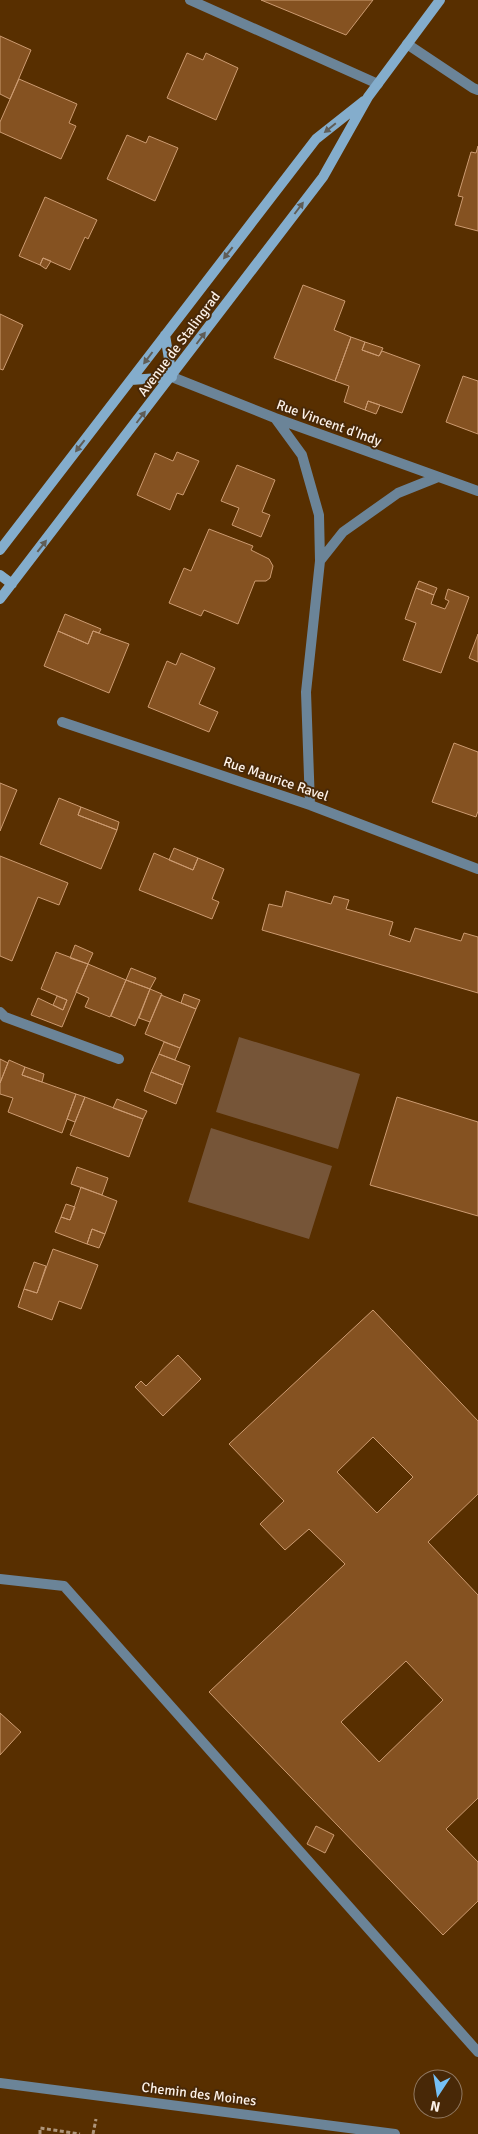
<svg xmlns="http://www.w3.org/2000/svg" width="478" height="2134" viewBox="0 0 478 2134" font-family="Signika,sans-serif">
<rect width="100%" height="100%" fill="#582f00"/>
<!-- green -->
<path fill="#765538" d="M239,1037L360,1074L338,1149L216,1112Z
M211,1128L332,1166L309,1239L188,1202Z"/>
<!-- building -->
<path fill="#855221" stroke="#cc9b71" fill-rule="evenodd" d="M261,0H373L346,35Z
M0,36L31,50L10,99L0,94Z
M187,53L203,60L206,53L238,68L216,120L167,98Z
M19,79L77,104L69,123L76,126L61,159L0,132V122Z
M127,135L146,143L149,136L178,148L155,201L107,179Z
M478,146V231L455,225L463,197L458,196L471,152L476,153Z
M45,197L97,220L88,239L85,237L70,270L43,258L40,265L19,256Z
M43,258L51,261L46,269L40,265Z
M303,285L345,301L334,330L351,337L335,381L274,358Z
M0,314L23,325L3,370L0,369Z
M351,337L365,342L362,350L379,356L382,351L420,365L402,413L368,401L365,410L344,402L349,386L335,381Z
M365,342L383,348L379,356L362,350Z
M463,376L478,381V434L446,422Z
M368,401L380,405L376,414L365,410Z
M177,452L199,461L183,495L177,493L170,510L137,495L155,453L173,461Z
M237,465L275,480L262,512L270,515L261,537L232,525L239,508L221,501Z
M209,529L253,546L251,550L269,559L273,566L270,578L266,581H255L238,624L204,610L201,616L169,603L184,568L191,571Z
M419,581L437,588L434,595L416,588Z
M416,588L434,595L431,604L445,609L449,601L445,599L448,589L469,597L441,673L403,660L416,623L405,619Z
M65,614L101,629L99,633L93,631L88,644L58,631Z
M58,631L88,644L93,631L129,644L109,693L44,666Z
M478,634V662L469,658Z
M181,653L215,668L199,704L218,712L209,732L148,707L167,661L176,665Z
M454,743L478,752V811L476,817L432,802Z
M0,783L17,790L0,831Z
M59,798L81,807L78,815L117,830L101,869L40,844Z
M81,807L119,822L117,830L78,815Z
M174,848L198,858L193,870L169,860Z
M154,853L193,870L198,858L224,869L212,899L219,902L212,919L139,890Z
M0,856L68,883L59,905L38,897L12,961L0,956Z
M286,891L331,904L334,896L349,900L346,909L393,922L389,935L410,942L415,928L461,941L464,933L478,937V993L262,930L269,904L282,907Z
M75,945L93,953L88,964L70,958Z
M56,952L88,964L62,1027L31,1015L38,998L63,1010L67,1000L41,989Z
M88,964L126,980L110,1017L85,1007L89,998L76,992Z
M131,968L156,978L150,989L126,980Z
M126,980L150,989L135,1026L111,1016Z
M150,989L162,994L150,1022L139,1018Z
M184,994L200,1000L196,1009L181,1003Z
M161,995L196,1009L180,1048L145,1034Z
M57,996L67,1000L63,1010L53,1005Z
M164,1042L180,1048L175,1060L159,1054Z
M159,1054L190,1066L183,1085L151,1072Z
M0,1059L8,1063L0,1083Z
M9,1060L25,1067L22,1075L76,1094L62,1133L8,1112L13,1098L0,1094V1083Z
M25,1067L44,1074L42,1082L22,1075Z
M151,1072L183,1085L176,1104L144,1091Z
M76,1094L85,1097L75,1122L67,1119Z
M85,1097L143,1119L129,1157L70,1135Z
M397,1097L478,1122V1216L370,1185Z
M117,1099L147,1111L143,1119L113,1108Z
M77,1167L108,1178L102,1195L71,1184Z
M81,1187L117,1201L105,1234L92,1229L87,1244L55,1232L61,1217L70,1220Z
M66,1204L75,1207L70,1220L61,1217Z
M92,1229L105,1234L99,1248L87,1244Z
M53,1249L98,1265L81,1309L59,1301L52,1320L18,1307L24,1289L37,1293Z
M34,1262L46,1266L37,1293L24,1289Z
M373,1310L478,1421V1494L428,1542L478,1595V1798L446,1829L478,1862V1901L443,1935L209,1692L345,1564L309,1529L285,1550L260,1524L284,1501L229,1444ZM373,1437L413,1477L377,1513L337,1472ZM406,1661L443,1700L379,1762L341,1722Z
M178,1355L201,1379L163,1416L135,1387L141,1381L146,1386Z
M0,1713L21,1732L0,1755Z
M316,1826L334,1835L325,1853L307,1844Z"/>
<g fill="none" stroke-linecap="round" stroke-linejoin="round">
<!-- path -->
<path stroke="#ae957a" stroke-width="3" stroke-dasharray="4 2.5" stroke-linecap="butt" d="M40,2134V2128L80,2134
M93,2134L96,2119"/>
<!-- service -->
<path stroke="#6b8498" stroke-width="10" d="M0,1579L64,1586L478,2052"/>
<!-- minor -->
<path stroke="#6b8498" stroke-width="10" d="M190,0L378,84
M407,44L473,88L478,90
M172,377L275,418L478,491
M275,418L302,455L319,515L320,561L306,692L310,805
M320,561L343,532L398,493L438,477
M62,722L310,805L478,869
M0,1012L5,1017L119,1059
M0,2083L395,2134"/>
<!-- secondary -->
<path stroke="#84adcc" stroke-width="10" d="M165,335L172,377
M131,380L172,377
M0,550L316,139L364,101
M0,575L12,584
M0,599L323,177L368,97L440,0"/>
</g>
<!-- one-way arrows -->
<defs><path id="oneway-solid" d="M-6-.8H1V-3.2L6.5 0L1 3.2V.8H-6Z" transform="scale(1.25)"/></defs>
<g fill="#605d56">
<use href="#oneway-solid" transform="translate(330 128) rotate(141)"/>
<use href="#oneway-solid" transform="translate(299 208) rotate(-53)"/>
<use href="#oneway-solid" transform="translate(228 253) rotate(128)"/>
<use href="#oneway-solid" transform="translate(201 338) rotate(-53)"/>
<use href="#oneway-solid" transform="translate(148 358) rotate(127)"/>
<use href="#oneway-solid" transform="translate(141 417) rotate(-53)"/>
<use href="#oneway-solid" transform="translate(80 446) rotate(128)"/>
<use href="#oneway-solid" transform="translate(42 546) rotate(-52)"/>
</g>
<g text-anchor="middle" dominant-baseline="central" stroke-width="4" stroke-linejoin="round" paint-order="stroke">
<!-- street labels -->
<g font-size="14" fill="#fcf1e8" stroke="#482807">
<text transform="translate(179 344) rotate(-53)">Avenue de Stalingrad</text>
<text transform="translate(329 423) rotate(20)">Rue Vincent d'Indy</text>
<text transform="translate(276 779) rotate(19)">Rue Maurice Ravel</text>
<text transform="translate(199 2094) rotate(7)">Chemin des Moines</text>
</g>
</g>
<!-- north arrow -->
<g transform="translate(438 2094) rotate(192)"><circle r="24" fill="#482807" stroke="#907861"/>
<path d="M0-4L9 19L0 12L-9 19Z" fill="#75c0f6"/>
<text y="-8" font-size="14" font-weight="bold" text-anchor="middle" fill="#fcf1e8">N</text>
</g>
</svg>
